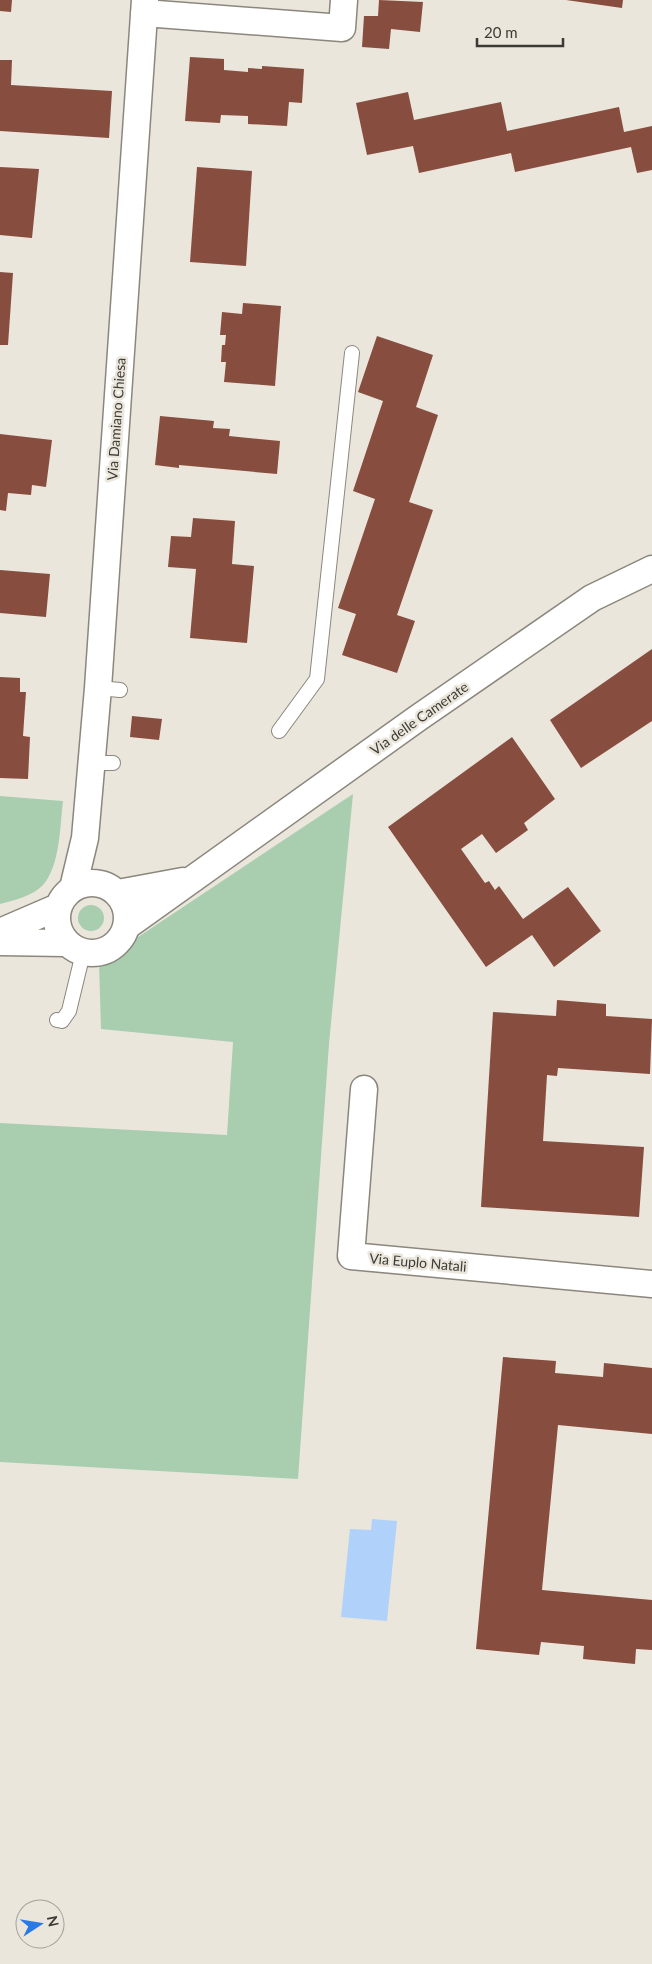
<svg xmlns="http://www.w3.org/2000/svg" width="652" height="1964" viewBox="0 0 652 1964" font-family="Lato,sans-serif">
<rect width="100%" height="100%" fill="#ebe6db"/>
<!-- green -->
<path fill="#a8ceaf" d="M353,794L329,1044L298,1479L0,1462V1123L227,1135L233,1042L101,1029L99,963Z
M0,796L63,801C60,826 60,866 43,885C33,896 14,900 0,904Z
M78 918a13 13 0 1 1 26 0a13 13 0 1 1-26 0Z"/>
<!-- water -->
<path fill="#b0d1f9" d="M372,1519L397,1521L387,1621L341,1617L350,1529L371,1530Z"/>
<!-- building -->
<path fill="#874d3f" d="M0,0H12L11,12L0,11Z
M379,0L423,2L420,32L391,29L389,49L362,47L364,16H378Z
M566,0H623L622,8Z
M190,57L224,59V70L248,72V68L262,69V66L304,69L302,103L289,102L287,126L248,124V116L221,115L220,123L185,121Z
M0,60H12L11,85L112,91L109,138L0,131Z
M408,92L414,120L501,102L507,131L619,107L624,132L652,126V170L637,173L631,147L515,172L511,153L419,173L413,146L367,155L356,103Z
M0,167L39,169L32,238L0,235Z
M197,167L252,171L246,266L190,262Z
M0,272L13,273L8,345H0Z
M243,303L281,306L275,386L224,382L226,362H221L222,345H225L226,335H220L222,312L242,314Z
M377,336L433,355L416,407L438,415L409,502L433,510L397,615L415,621L397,673L342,655L356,614L338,608L375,499L353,491L383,401L358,392Z
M160,416L214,421L213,428L230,429L229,436L280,441L277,474L179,465V468L155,465Z
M0,434L52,440L46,487L32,485L31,495L8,493L6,511L0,510Z
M193,518L235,521L232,564L254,566L247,643L190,638L196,569L168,567L171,536L191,537Z
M0,570L50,574L46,617L0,613Z
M652,649V721L581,768L550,720Z
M0,677L20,678V692H26L23,736L30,737L28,779L0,778Z
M132,716L162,719L159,740L130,737Z
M512,737L555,799L524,823L528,830L496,853L482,834L461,849L485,883L489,881L495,890L499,886L523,919L568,887L601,931L554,967L532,935L486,967L388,827Z
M557,1000L606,1004V1016L652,1019L650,1074L558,1068L557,1076L547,1075L543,1141L644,1147L639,1217L481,1207L493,1012L556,1016Z
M503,1357L556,1361L555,1373L603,1377L604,1363L652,1368V1434L558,1425L542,1590L652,1600V1650L636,1649L635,1664L583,1659L584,1646L541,1642L539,1655L476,1649Z"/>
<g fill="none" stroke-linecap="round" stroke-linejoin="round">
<!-- service casing -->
<g stroke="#8c877d" stroke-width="16">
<path id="service" d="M98,688L120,690
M279,731L317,679L352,353
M91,763H113
M57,1020L62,1021L69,1011L83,953"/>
</g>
<!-- minor casing -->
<g stroke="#8c877d" stroke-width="29">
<path id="minor" d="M144,13L342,28L344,0
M57 918a35 35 0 1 1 70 0a35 35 0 1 1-70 0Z
M73,888L85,838L98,688L145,0
M118,893L183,881
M127,926L418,718L592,598L652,569
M0,932L58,907
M0,942L65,943
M364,1089L351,1256L652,1284"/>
</g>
<!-- service -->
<use href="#service" stroke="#fff" stroke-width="14"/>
<!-- minor -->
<use href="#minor" stroke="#fff" stroke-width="26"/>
</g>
<g text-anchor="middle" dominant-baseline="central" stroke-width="5" stroke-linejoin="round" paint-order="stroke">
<!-- street labels -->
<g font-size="14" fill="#3c3a35" stroke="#ebe6db">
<text transform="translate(116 419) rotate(-86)">Via Damiano Chiesa</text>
<text transform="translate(419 718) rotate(-35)">Via delle Camerate</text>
<text transform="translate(418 1262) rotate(5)">Via Euplo Natali</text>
</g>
</g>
<!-- north arrow -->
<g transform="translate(40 1924) rotate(78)"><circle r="24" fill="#ebe6db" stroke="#a5a199"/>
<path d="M0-4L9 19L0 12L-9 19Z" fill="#2a7ae5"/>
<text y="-8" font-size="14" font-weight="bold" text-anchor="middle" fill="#3c3a35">N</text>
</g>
<!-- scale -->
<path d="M477 38v8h86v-8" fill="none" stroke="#3c3a35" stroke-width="2.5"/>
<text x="484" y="38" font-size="15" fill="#3c3a35" stroke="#ebe6db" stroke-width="4" paint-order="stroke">20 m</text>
</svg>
